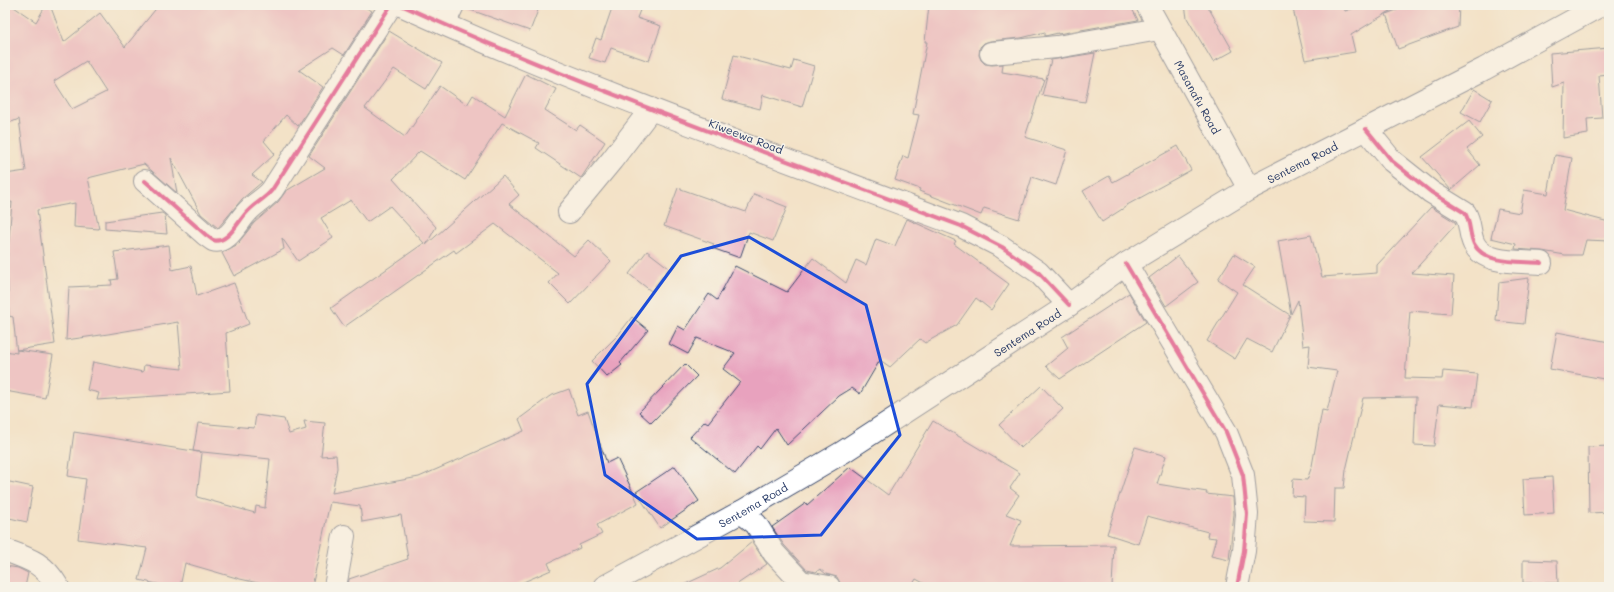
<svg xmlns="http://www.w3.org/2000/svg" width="1614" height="592" viewBox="0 0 1614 592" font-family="Mali,sans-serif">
<rect width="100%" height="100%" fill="#f7f3e8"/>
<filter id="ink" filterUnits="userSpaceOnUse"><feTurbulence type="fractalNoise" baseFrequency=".025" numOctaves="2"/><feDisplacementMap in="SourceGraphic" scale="8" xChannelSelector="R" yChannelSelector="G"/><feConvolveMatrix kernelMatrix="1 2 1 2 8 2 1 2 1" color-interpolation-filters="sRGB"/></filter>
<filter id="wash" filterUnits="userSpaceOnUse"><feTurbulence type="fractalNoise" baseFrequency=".012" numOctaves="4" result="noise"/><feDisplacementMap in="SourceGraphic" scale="16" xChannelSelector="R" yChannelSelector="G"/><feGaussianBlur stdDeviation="0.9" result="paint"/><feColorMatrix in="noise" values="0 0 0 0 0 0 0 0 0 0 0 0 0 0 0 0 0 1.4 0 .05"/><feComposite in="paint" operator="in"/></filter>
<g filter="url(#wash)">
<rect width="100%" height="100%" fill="#f3e2c7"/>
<g id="blocks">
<!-- building -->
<path fill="#e8a2be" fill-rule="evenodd" d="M5,5H11L36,22L46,5H50L64,42L100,13L125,47L159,5H361L372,11L344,55L333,48L299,70L323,87L298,126L286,115L264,141L275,154L252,175L262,182L242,199L218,228L201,214L171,158L177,193L144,164L88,178L99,229L74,227L75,203L37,210L55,344L17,350L53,355L45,398L5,391V351L17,353L13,317L9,316L7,263L12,202L5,203V174L26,171L19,119L9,123L5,114ZM86,61L106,92L72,109L54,81Z
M466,5H540L530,31L465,8Z
M613,5H642L637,18L661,26L649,61L611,48L605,63L589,58L596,38L601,40Z
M929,5H1130L1138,20L1058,34V33L1045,36V32L1021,38L990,41L984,43L980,47L979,55L981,60L985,64L992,65L1003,64L1002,72L1044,79L1025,137L1067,150L1056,185L1032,177L1019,219L984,208L981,215L919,191L920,189L895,180L903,156L908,158L919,115L913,114L927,42H925Z
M1185,5H1207L1233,51L1213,62L1187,18Z
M1311,5H1344L1345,11L1365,5H1400L1351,35L1355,52L1305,60L1293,9Z
M1410,5H1459L1458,27L1398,49L1386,14Z
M389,31L442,63L426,89L394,69L365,108L405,137L440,86L467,105L473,95L505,116L526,74L556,89L545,110L576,130L580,125L605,142L581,178L536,148L539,143L502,123L465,180L420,151L393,179L436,227L426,245L503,176L519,195L509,204L574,256L589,240L611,261L570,304L549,283L558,273L495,224L456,253L454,250L344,327L331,308L424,243L390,206L367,222L351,200L321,218L333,238L298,261L282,238L284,249L234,276L222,253L240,243L239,242L254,223L278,202L286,191L325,168L309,156Z
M1609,48V74L1599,75L1602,118L1587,119L1588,134L1563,138L1564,83L1552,87L1550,53Z
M1095,53L1085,102L1042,95L1051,60Z
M734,55L791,70L794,60L814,66L802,107L763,95L760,109L722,99Z
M1474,89L1492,100L1480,122L1461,112Z
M1469,121L1482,137L1467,149L1480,165L1451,190L1422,157Z
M1178,146L1191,170L1127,205V206L1102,222L1083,191L1109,176L1113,182Z
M1555,155L1572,158L1563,210L1609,222V241L1586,240L1582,255H1565L1542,251L1515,249L1516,244L1491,238L1498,209L1520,213L1524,190L1548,194Z
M678,188L746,212L754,194L787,207L773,241L749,232L740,258L712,248L714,244L664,226Z
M1431,207L1455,222L1456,224L1412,273L1454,276L1451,314L1410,311L1405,378L1442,379L1443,371L1477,374L1473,407L1439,404L1434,446L1414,445L1416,397L1363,398L1346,470L1344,488H1335L1334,522L1304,521L1305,497L1292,496L1293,479L1307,480L1312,466L1322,410L1327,411L1337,371L1308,367L1310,345L1303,346L1298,300L1291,314L1278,241L1311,235L1322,277L1377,273V265Z
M162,213L165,215L167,234L105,229V221Z
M907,219L956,241L954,244L1009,284L991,310L976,298L957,325L925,343L920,339L890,367L880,360L860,394L852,388L839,396L787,445L776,428L760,449L757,446L735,474L690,437L705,421L708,423L740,382L723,369L735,353L697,338L688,354L669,344L678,326L685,330L709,294L717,300L735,266L787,292L813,258L846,283L856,260L866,265L876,239L895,246Z
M169,245L172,270L191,266L197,296L234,283L249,324L226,333L230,391L97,400L99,393L87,390L93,362L143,372L144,365L182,369L178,322L108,334L66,340L69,287L112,285L111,280L118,279L114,252Z
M647,251L669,268L651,291L629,274Z
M1234,254L1255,267L1243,285L1290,315L1272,352L1247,339L1235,359L1207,341L1237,292L1218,279Z
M1178,256L1198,282L1166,306L1149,278Z
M1529,278L1524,324L1496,321L1499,282Z
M1129,293L1146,322L1060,379L1046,366L1068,348L1062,337Z
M632,317L648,330L620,363L622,365L607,377L592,361L618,335Z
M1557,332L1609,342V380L1550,369Z
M685,364L697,376L651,423L639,412Z
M1041,386L1063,409L1021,448L999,425Z
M569,389L578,415L588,411L607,463L617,458L638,503L597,525L602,534L579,545L580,548L548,563L551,570L512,587H348L349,579L408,559L401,515L362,522L360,506L330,502L312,587H276L240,579L185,563L180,587H171L139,580L147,548L78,539L86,479L68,476L74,432L193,451L198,423L254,428L256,415L284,419L289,434L306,429L304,421L325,423L321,456L336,455L337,468L332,493L419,477L524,431L519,419L550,396ZM193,451L270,459L265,508L256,506L255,513L197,497L202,453Z
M933,421L1020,473L1010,488L1019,495L1006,514L1021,520L1010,546L1114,545L1112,587H931L916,579L911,587H842L837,577L826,574L820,569L816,572L807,570L784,545L772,527L806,503L807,505L850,467L888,495Z
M1609,446V512L1589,513L1588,447Z
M1135,447L1166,456L1157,484L1207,492L1206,494L1233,497L1234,514L1229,560L1211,556L1216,538L1207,537L1208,532L1147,516L1138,544L1107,534Z
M675,466L699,501L660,528L636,492Z
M1552,477L1554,513L1525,515L1523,479Z
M5,481L33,487L27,522L5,517Z
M752,542L767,564L733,587H679L720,568Z
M1523,560L1557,561L1558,583H1523Z
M5,566L18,568L28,573L25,587H5Z"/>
</g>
</g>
<g filter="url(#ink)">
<use href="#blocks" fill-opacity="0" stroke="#3b4a6e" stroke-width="1"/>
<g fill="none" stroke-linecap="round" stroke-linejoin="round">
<!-- street casing -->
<g stroke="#3b4a6e" stroke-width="24">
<g id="street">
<path d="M401,5C584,88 773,155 961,226L1002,247L1038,272L1069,305"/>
<path id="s1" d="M1147,5L1249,189"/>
<path d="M444,24L453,5"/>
<path d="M991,53L1057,47L1159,29"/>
<path d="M1366,129L1392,161L1431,192L1465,213C1471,223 1469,234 1474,244C1485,265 1520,261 1541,263"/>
<path d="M145,181L206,235C208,236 211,239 213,240C228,245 239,219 248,211C255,203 265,199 272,190L391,5"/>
<path d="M569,212L612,160L651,109"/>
<path d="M1126,264L1226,432L1243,475L1247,514L1244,551L1237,587"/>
<path d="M741,512L756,524L774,553L801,582L829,587"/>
<path d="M5,550C30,559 44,563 58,587"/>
<path d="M335,587L344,536"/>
</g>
</g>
<!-- secondary casing -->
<g stroke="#3b4a6e" stroke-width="24">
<g id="secondary">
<path id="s2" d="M604,587L741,512L843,452L1069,305L1126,264L1249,189L1484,69L1601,5"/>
</g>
</g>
<!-- street -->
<use href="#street" stroke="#fff" stroke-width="22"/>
<!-- secondary -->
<use href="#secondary" stroke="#fff" stroke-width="22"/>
<!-- cycleway casing -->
<g stroke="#f7f3e8" stroke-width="6">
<path id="cycleway" d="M401,5C584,88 773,155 961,226L1002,247L1038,272L1069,305
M1366,129L1392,161L1431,192L1465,213C1471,223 1469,234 1474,244C1485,265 1520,261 1541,263
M145,181L206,235C208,236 211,239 213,240C228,245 239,219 248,211C255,203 265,199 272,190L391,5
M1126,264L1226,432L1243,475L1247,514L1244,551L1237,587"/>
</g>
<!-- cycleway -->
<use href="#cycleway" stroke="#d6006c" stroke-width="4"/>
</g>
</g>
<!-- marked area -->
<path d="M0 0H1614V592H0ZM749,237L866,305L900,435L821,535L697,539L605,475L587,384L681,256Z" fill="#f3e2c7" fill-opacity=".55" fill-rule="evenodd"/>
<path fill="none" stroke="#1d4ed8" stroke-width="3" stroke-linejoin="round" d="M749,237L866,305L900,435L821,535L697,539L605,475L587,384L681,256Z"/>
<g text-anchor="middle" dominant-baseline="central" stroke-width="3" stroke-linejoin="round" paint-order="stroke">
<!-- street labels -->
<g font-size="11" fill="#1b2f5e" stroke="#f7f3e8">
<text stroke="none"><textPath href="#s1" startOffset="105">Masanafu Road</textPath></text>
<text transform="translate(746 136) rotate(21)">Kiweewa Road</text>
<text stroke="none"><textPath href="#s2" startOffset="818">Sentema Road</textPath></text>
<text stroke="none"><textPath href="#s2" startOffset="494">Sentema Road</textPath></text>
<text stroke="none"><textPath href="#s2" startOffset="170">Sentema Road</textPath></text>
</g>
</g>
<!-- margin -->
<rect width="1614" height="592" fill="none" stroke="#f7f3e8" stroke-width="20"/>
</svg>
